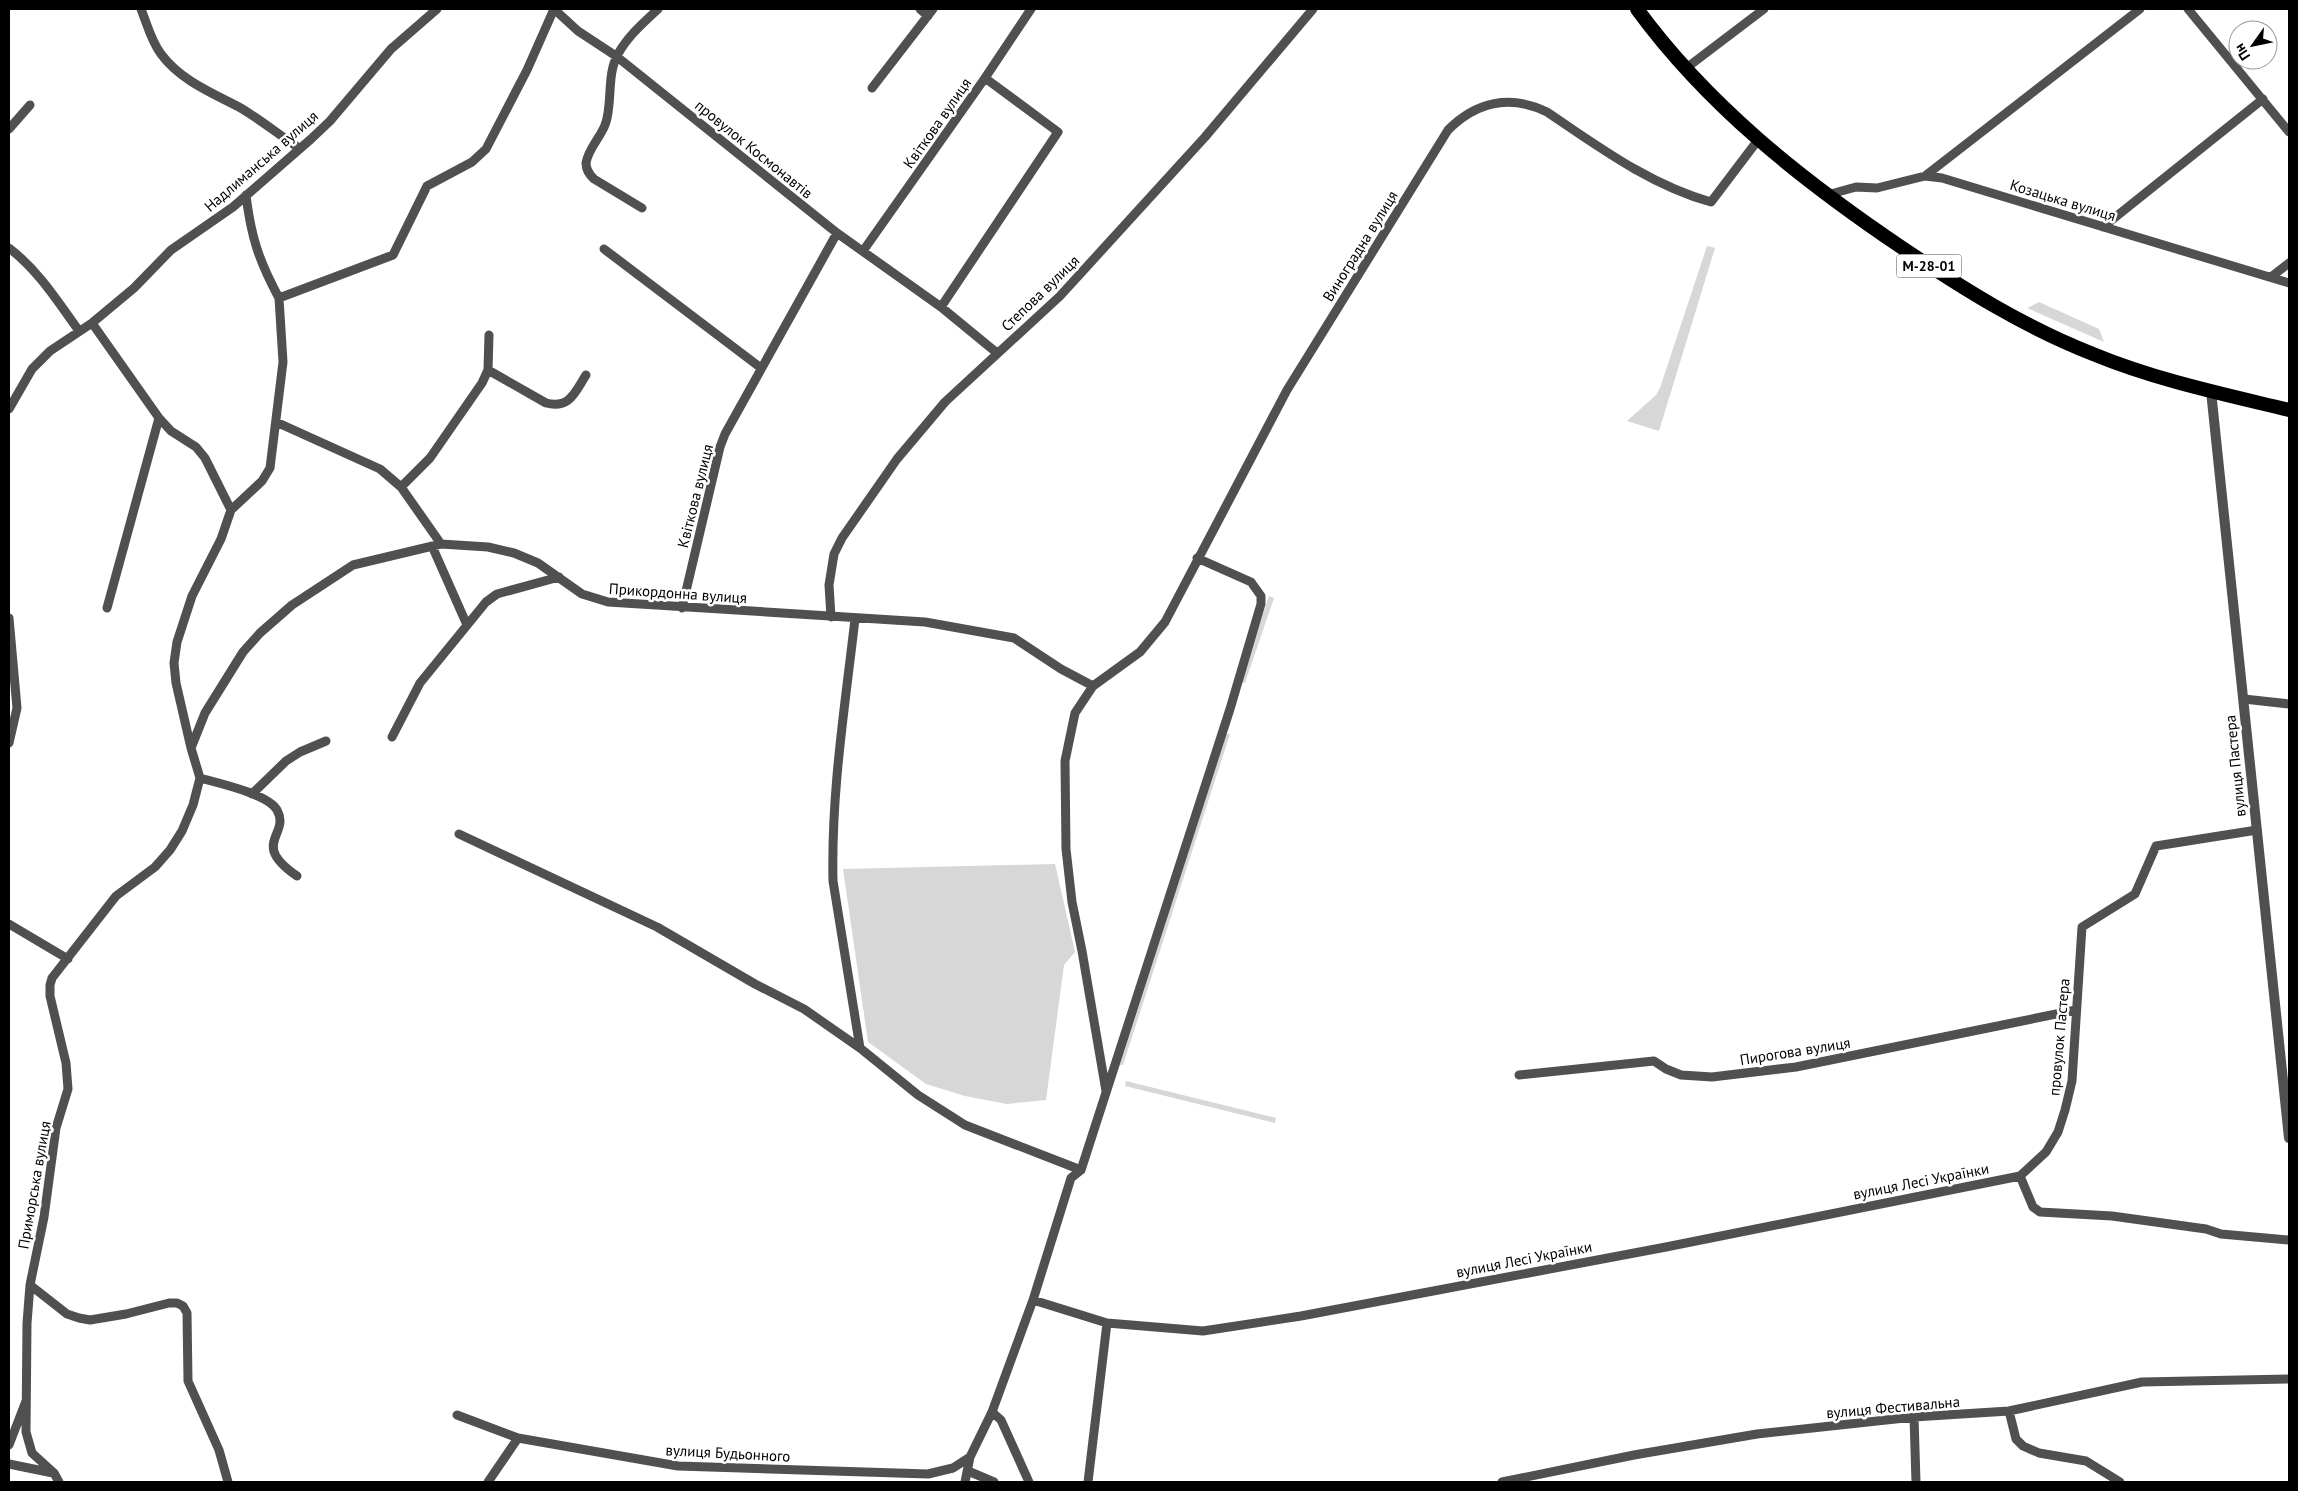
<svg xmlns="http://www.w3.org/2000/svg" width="2298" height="1491" viewBox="0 0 2298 1491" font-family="'PT Sans',sans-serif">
<rect width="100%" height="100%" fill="#fff"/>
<!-- green -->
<path fill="#d7d7d7" d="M1707,246L1715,248L1659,431L1627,421L1656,395L1660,388Z
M2039,302L2099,329L2104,342L2027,308Z
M1269,596L1274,598L1245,683L1241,682Z
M1226,734H1230L1123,1065H1120Z
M1055,864L1075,952L1064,965L1046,1100L1007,1104L965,1096L926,1084L868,1042L843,869Z
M1126,1081L1276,1118L1275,1123L1125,1086Z"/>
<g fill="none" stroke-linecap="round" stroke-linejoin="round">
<!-- minor -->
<path stroke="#505050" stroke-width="9" d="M141,9C147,24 151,41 161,54C180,80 212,93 239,107C260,119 279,135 299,148
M554,9L578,31L616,56L837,233L941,307L997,353
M920,9L928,16
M2188,9L2289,132
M1685,69L1764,9
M872,88L933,9
M9,129L30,105
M1925,176L2140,9
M246,195C251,237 259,261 279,298
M1827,195L1856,187L1877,188L1925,176L1942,178L2289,283
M642,208L594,179C589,174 586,170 586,163C588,149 600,138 605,125C613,106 606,75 618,54C628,36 643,23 658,9
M2103,227L2263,99
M9,248C38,270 58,302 79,331
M604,249L761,368
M863,251L985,78L1031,9
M2271,277L2289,263
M941,307L1058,132L985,78
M488,370L546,403C570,409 575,392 586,375
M9,409L32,369L50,351L92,323L134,288L171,250L233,207L311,139L330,121L391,49L437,9
M276,422L380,469L401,487L441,544L488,547L514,553L538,563L582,594L608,602L925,622L1014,638L1061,669L1093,686
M401,487L430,458L482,383L488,370L489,335
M231,510L262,481L270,468L283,362L279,298L393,255L427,186L472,162L486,149L527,70L554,9
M432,546L467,625
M107,608L159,418
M682,608L720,447L725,434L837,233
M831,617L829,585L834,554L842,538L897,459L945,402L1060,296L1205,137L1313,9
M9,618L17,708L9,743
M855,619C845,706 831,793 833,881L860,1048
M2244,699L2289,704
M392,737L420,683L486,602L497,594L559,577
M191,748L205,713L243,652L260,633L292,605L353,565L441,544
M200,778C218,783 268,794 277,810C291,835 249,843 297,876
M252,794L286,761L300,752L326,741
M2257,830L2156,846L2135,894L2082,927L2072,1081L2065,1110L2058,1132L2046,1152L2020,1176L2033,1207L2040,1212L2112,1216L2206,1229L2221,1234L2289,1240
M459,834L657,927L755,984L804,1009L860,1048L918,1095L965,1125L1081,1170
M9,924L68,959
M1519,1075L1654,1061L1666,1069L1681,1075L1712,1077L1796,1067L2076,1010
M1106,1091L1082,951L1072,902L1066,849L1065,761L1075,713L1093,686L1140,652L1165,622L1287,390L1448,130C1476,102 1510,94 1547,112C1599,147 1650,185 1711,202L1758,140
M30,1285L67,1314L79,1318L90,1320L126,1314L169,1303H177L183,1306L187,1313L188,1381L219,1450L228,1482
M1033,1300L1107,1323L1203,1331L1301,1316L1666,1247L2020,1176
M2009,1411L2016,1439L2023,1446L2039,1453L2086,1461L2120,1482
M992,1412L1001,1420L1029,1482
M457,1415L518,1438L678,1466L928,1474L953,1468L970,1457
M1914,1417L1916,1482
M9,1445L26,1401
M9,1464L53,1473
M968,1471L994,1482
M59,1482L54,1473L32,1453L26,1432L27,1323L30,1285L44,1217L56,1128L68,1089L66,1063L50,996V985L52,978L116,896L155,867L170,850L182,831L193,805L200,778L191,748L176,683L174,663L177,642L192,596L221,539L231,510L205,458L196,447L171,431L159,418L92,323
M488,1482L518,1438
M965,1482L970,1457L992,1412L1033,1300L1071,1178L1081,1170L1230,709L1261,604V596L1251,582L1197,558
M1088,1482L1107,1323
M1502,1482L1634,1455L1757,1434L1914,1417L2009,1411L2142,1382L2289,1379"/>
<!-- tertiary -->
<path stroke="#505050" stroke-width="10" d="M2211,391L2289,1138"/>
<!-- trunk -->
<path stroke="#000" stroke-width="14" d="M1637,9C1708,106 1802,180 1901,247C1962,288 2024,327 2093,354C2156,380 2223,394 2289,410"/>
</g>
<g text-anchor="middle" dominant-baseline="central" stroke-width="5" stroke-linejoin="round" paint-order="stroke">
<!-- shield labels -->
<rect fill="#fff" stroke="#4c4c4c" stroke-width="1" x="1896.5" y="254.5" width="65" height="23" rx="4"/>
<g font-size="14" font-weight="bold" fill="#000">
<text x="1929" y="266">М-28-01</text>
</g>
<!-- street labels -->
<g font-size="15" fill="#000" stroke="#fff">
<text transform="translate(937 123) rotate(-55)">Квіткова вулиця</text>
<text transform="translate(754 149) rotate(39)">провулок Космонавтів</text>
<text transform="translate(261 161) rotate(-41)">Надлиманська вулиця</text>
<text transform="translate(2063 200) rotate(17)">Козацька вулиця</text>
<text transform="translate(1360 246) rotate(-58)">Виноградна вулиця</text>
<text transform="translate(1040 293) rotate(-44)">Степова вулиця</text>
<text transform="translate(695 496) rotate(-76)">Квіткова вулиця</text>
<text transform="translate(678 593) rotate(4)">Прикордонна вулиця</text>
<text transform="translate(2235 766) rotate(-96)">вулиця Пастера</text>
<text transform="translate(2059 1037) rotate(-85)">провулок Пастера</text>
<text transform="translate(1795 1051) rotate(-9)">Пирогова вулиця</text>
<text transform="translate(1921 1181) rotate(-11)">вулиця Лесі Українки</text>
<text transform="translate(34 1185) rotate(-80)">Приморська вулиця</text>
<text transform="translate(1524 1259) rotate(-11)">вулиця Лесі Українки</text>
<text transform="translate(1893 1407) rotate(-5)">вулиця Фестивальна</text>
<text transform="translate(728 1453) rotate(3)">вулиця Будьонного</text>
</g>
</g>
<!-- border -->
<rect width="2298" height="1491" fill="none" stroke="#000000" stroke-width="20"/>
<!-- north arrow -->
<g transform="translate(2253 45) rotate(237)"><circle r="24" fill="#ffffff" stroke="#999999"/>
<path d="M0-4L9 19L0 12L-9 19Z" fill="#000000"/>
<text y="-8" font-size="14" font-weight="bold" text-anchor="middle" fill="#000000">Пн</text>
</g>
</svg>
